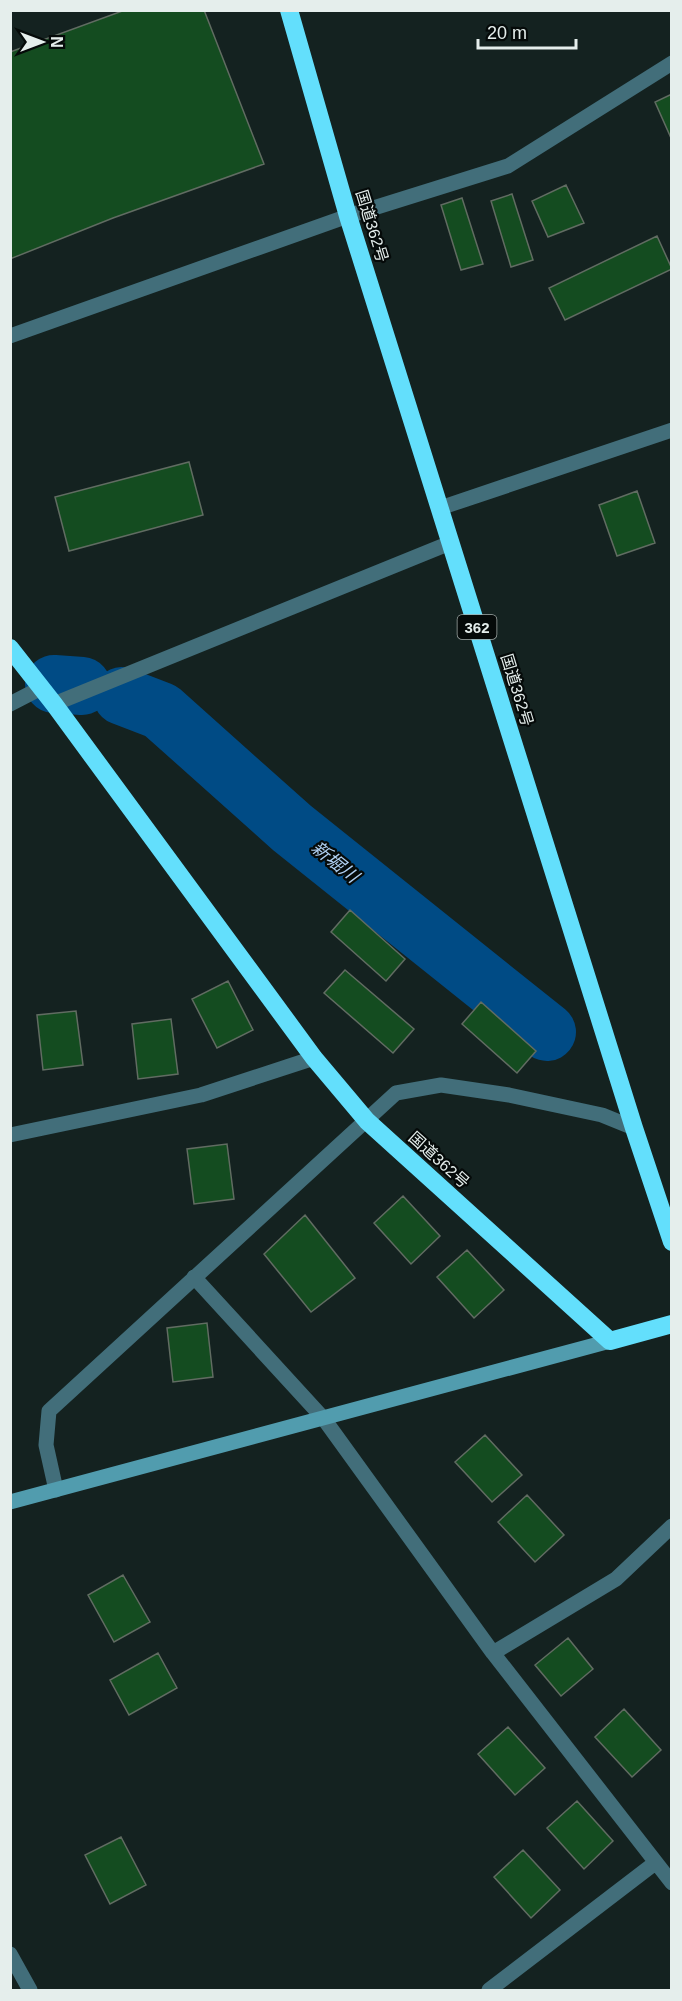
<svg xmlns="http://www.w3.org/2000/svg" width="682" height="2001" viewBox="0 0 682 2001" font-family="Helvetica,'Noto Sans JP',sans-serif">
<rect width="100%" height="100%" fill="#142220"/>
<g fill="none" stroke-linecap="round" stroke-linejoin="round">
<!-- river -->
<path stroke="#004b85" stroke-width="58" d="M54,684L82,686
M122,696L161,711L292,828L547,1032"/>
</g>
<!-- building -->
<path fill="#144c20" stroke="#616c62" stroke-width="1.5" d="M125,10H204L264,164L113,218L10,259V52Z
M672,94V138H671L655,102Z
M566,185L584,223L548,237L532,201Z
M512,194L533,260L511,267L491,201Z
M462,198L483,264L461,270L441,205Z
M657,236L672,269L565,320L549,288Z
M189,462L203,515L69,551L55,497Z
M637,491L655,543L617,556L599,505Z
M350,910L405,959L386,981L331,932Z
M345,970L414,1029L393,1053L324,993Z
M228,981L253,1030L217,1048L192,999Z
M481,1002L536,1051L517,1073L462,1024Z
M76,1011L83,1065L43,1070L37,1015Z
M171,1019L178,1074L138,1079L132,1024Z
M227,1144L234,1199L194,1204L187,1149Z
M403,1196L440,1236L411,1264L374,1223Z
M305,1215L355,1278L311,1312L264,1254Z
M467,1250L504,1290L474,1318L437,1277Z
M207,1323L213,1377L173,1382L167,1328Z
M485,1435L522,1475L492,1502L455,1462Z
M527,1495L564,1535L535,1562L498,1522Z
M123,1575L150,1622L114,1642L88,1595Z
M568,1638L593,1669L561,1696L535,1665Z
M158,1653L177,1688L129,1715L110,1680Z
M624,1709L661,1750L632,1777L595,1737Z
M508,1727L545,1768L515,1795L478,1754Z
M577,1801L613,1841L584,1869L547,1828Z
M121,1837L146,1885L110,1904L85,1855Z
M523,1850L560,1890L531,1918L494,1877Z"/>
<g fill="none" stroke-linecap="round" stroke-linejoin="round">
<!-- street -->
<path stroke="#426e7a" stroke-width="15" d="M10,336L348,216L508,166L672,63
M440,508L672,430
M10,704L41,688
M54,704L450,543
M10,1135L201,1095L314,1058
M194,1277L324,1419L493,1653L672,1883
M56,1490L46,1445L49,1411L396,1093L441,1085L509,1095L602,1115L634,1128
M493,1653L616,1579L672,1526
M10,1954L30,1990
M489,1990L655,1863"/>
<!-- secondary -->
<path stroke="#519cae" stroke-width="15" d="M10,1502L610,1341"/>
<!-- highway -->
<path stroke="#63dffc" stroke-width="18" d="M289,10L348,216L634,1128L672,1242
M10,648L54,704L314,1058L367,1121L610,1341L672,1324"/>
</g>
<g text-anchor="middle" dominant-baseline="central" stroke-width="4.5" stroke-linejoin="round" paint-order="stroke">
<!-- shield labels -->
<rect fill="#050a09" stroke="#a2aaa8" stroke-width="1.5" x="457.5" y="615" width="39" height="24" rx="4.5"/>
<g font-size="15" font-weight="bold" fill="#e5eeec">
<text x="477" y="627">362</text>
</g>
<!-- street labels -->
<g font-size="16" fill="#e5eeec" stroke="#050a09">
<text transform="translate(372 226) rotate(73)">国道362号</text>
<text transform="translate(517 690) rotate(73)">国道362号</text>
<text transform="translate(439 1160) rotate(42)">国道362号</text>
</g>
<!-- water labels -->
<g font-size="18" font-style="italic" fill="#afcff1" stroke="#050a09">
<text transform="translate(335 862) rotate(39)">新堀川</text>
</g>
</g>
<!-- border -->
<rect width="682" height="2001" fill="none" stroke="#e5eeec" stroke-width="24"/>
<!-- north arrow -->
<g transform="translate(42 42) rotate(90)" stroke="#050a09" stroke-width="4.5" paint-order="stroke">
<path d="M0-4.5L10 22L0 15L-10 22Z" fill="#e5eeec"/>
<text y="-9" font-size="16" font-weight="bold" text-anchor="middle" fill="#e5eeec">N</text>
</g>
<!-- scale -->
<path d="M478 39v9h98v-9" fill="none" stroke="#e5eeec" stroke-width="3"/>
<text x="487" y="39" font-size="18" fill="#e5eeec" stroke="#050a09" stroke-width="4.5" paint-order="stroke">20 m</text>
</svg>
